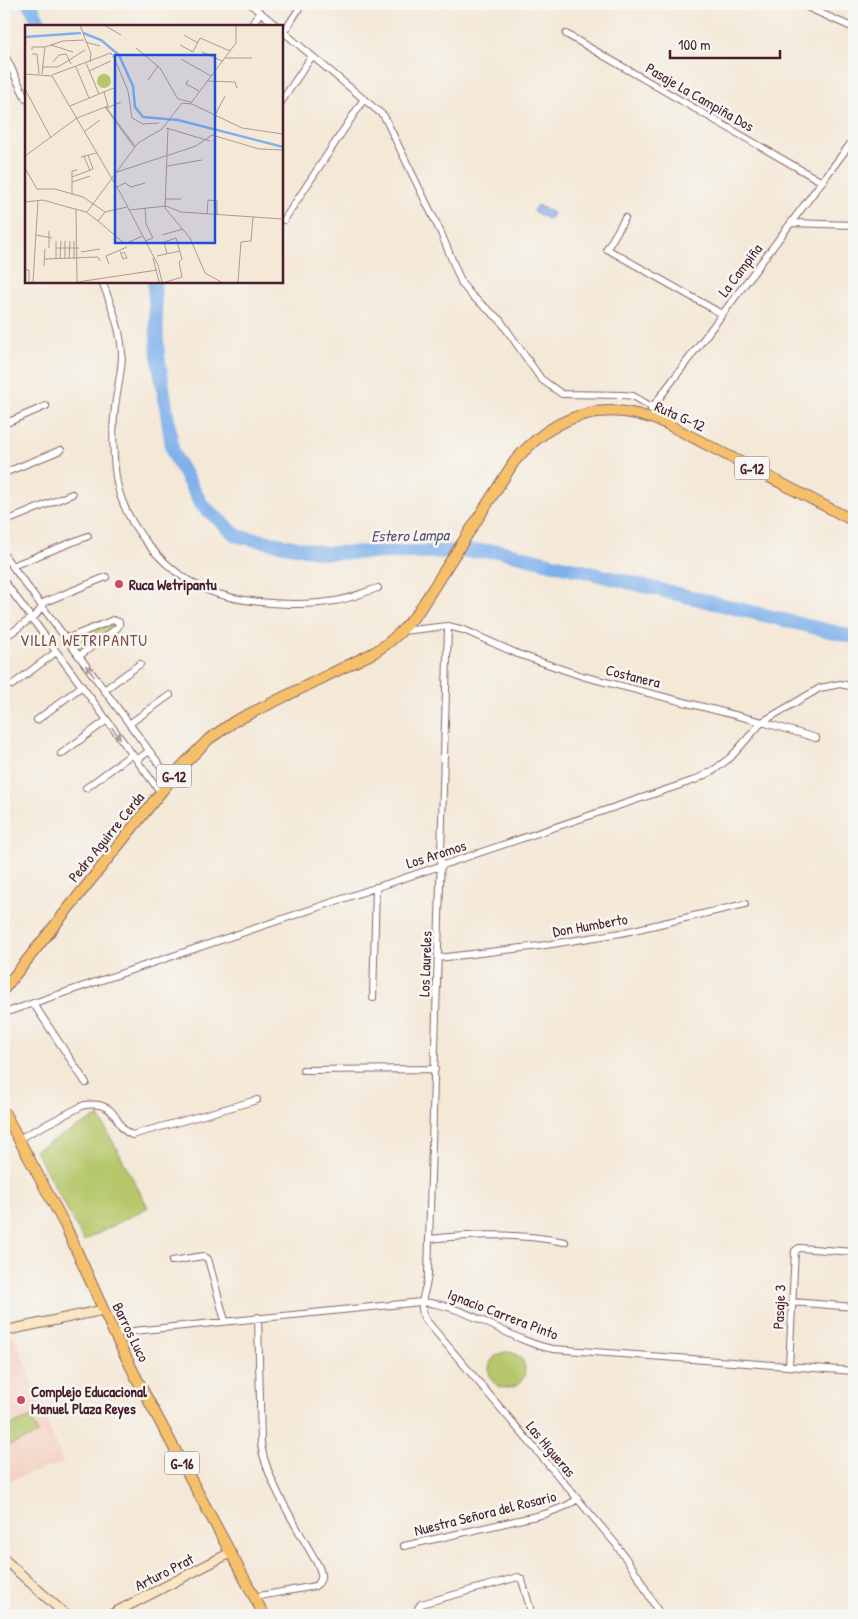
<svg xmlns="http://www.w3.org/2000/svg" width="858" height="1619" viewBox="0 0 858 1619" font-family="'Patrick Hand',sans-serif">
<rect width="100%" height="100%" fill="#f6f6f2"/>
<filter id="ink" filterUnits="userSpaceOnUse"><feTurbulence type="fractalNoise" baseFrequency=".02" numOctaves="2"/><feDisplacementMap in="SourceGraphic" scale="10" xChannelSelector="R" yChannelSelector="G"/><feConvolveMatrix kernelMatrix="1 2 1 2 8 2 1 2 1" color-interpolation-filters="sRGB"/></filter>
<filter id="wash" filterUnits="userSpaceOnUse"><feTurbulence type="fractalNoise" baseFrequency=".0096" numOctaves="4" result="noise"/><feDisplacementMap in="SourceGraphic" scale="20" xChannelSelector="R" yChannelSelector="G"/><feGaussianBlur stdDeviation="1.12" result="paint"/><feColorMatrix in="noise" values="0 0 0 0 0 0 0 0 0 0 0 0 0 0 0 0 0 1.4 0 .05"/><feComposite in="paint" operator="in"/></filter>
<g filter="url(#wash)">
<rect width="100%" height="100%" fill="#f4e8d7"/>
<!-- built -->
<path fill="#f5d2c2" d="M14,1335L63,1463L4,1482V1337Z"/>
<!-- green -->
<path fill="#b5c76a" stroke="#80734a" d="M112,623L115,626L81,651L72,640Z
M99,1116L148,1207L84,1241L35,1150Z
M489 1370a18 18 0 1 1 36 0a18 18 0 1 1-36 0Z
M31,1417L38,1434L8,1446L4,1435V1428Z"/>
<!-- water -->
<path fill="#80b1eb" stroke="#65688b" d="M537,205L553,213L549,220L533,211Z"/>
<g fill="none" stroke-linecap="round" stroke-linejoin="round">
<!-- river -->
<path stroke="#80b1eb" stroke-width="14" d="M30,4L41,26
M154,281L158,355L173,453L202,505L237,536L325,553L500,551L854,637"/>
</g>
</g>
<g filter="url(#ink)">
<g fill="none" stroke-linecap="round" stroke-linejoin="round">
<!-- street casing -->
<g stroke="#866567" stroke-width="8">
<path id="street" d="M250,4L277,26
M800,4L854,28
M251,26L260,13
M281,30L384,116L441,233L462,284L472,296L500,320L541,379L562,394L624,395L633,396L652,407
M284,32L302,4
M566,34L822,182
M4,53L26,99
M281,102L312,56
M625,218L607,249L722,314
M284,220L364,99
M791,223L854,225
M102,281C111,305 121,329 122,354C122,371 117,390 115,407C112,429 113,461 117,483C126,527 166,573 207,590C241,604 299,607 335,601C350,599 364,592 378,588
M651,409L854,139
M4,424L46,406
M4,473L61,450
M4,522L72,494
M4,555L171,780
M12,566L88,536
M4,581L161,793
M40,604L106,577
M448,626L428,1274C427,1290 417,1304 425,1319L615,1543L638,1576L660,1615
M402,631L448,626L464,630L518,654L582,676L762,722L816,738
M4,638L36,615L42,607
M66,639L113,620L119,622V625L117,628L79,656
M12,685L56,652
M104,690L140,664
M37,720L82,686
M129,724L170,695
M61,754L107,720
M137,760L149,751
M86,788L132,754
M438,958L539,946L621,933L745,904
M373,998L376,887
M33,1003L86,1083
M4,1013L695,780L714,770L731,757L762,722L820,688L840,684L854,687
M303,1070L435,1069
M18,1139L84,1105C121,1100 113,1128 132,1135L257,1100
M430,1239C475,1234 520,1233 565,1242
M172,1261L203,1256L208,1259L225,1321
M792,1302L854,1307
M114,1333L421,1302C469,1305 507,1340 553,1349L854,1371
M789,1366L795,1251L799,1248L854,1252
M404,1546L545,1514L566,1506L578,1499
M254,1597L315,1586C323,1581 322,1575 319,1567C301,1533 265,1480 261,1443L258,1317
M419,1615L418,1608L421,1604L518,1577L522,1580L532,1615"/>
</g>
<!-- secondary casing -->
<g stroke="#866567" stroke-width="11">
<path id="secondary" d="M4,1331L103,1310
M4,1559L66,1615
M110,1615L230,1553"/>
</g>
<!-- primary casing -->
<g stroke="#866567" stroke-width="12">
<path id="primary" d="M4,989L181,767L209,739L235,721L375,652C393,641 406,628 418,612L514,462C556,412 607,398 667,424L854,521
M4,1112L65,1225L114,1333L138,1381L264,1615"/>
</g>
<!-- street -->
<use href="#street" stroke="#fff" stroke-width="6"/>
<!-- secondary -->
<use href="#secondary" stroke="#fbe6c4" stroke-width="9"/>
<!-- primary -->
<use href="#primary" stroke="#f6c06b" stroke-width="10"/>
</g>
<!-- one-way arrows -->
<defs><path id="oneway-solid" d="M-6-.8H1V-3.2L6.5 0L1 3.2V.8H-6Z" transform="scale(1.25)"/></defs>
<g fill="#ae9aa0">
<use href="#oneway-solid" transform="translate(90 671) rotate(-127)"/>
<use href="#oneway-solid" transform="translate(116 733) rotate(53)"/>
</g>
</g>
<!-- markers -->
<g fill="#d1495b" stroke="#f6f6f2" stroke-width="2">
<circle cx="119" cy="584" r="5"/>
<circle cx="21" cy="1400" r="5"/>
</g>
<g text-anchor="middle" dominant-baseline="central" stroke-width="5" stroke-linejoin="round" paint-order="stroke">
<!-- shield labels -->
<g fill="#f6f6f2" stroke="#7e6067" stroke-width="1">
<rect x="734.5" y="456.5" width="35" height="23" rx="4"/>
<rect x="156.5" y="764.5" width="35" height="23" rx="4"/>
<rect x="164.5" y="1451.5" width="35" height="23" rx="4"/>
</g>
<g font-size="14" font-weight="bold" fill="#4a1f2b">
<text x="752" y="468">G-12</text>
<text x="174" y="776">G-12</text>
<text x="182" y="1463">G-16</text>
</g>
<!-- street labels -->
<g font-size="15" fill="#4a1f2b" stroke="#f6f6f2">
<text transform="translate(700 97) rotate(30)">Pasaje La Campiña Dos</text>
<text transform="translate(740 270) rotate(-53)">La Campiña</text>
<text transform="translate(680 416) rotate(24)">Ruta G-12</text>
<text transform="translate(633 676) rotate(14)">Costanera</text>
<text transform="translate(106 837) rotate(-51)">Pedro Aguirre Cerda</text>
<text transform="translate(436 854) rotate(-18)">Los Aromos</text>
<text transform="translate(590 925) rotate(-10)">Don Humberto</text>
<text transform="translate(425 964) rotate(-88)">Los Laureles</text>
<text transform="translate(779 1307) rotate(-87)">Pasaje 3</text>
<text transform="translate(503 1314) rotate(21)">Ignacio Carrera Pinto</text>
<text transform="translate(131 1332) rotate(64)">Barros Luco</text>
<text transform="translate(551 1449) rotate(50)">Las Higueras</text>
<text transform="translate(485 1513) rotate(-14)">Nuestra Señora del Rosario</text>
<text transform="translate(164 1572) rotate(-27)">Arturo Prat</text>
</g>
<!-- poi labels -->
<g font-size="15" font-weight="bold" fill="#4a1f2b" stroke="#f6f6f2" text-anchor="start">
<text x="129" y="584">Ruca Wetripantu</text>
<text x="31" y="1391">Complejo Educacional<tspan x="31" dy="17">Manuel Plaza Reyes</tspan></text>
</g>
<!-- water labels -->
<g font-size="16" font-style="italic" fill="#5d526e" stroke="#f6f6f2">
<text transform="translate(410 535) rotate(-1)">Estero Lampa</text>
</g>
<!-- neighbourhood labels -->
<g font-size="16" letter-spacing="1" fill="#7e4b40" stroke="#f6f6f2">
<text x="84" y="640">VILLA WETRIPANTU</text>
</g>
</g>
<!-- overview -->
<g transform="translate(25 25)">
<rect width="258" height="258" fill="#f4e8d7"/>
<path d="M72 56a7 7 0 1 1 14 0a7 7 0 1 1-14 0Z" fill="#b5c76a"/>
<path fill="none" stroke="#80b1eb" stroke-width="2.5" d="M58,8L76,15L94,30L108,61L110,82L118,92L153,95L258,122M0,12L56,8"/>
<path fill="none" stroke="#b09892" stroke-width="1" d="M55,0L66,29L65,37M79,0L96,10M159,10L173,18M60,17L75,21M26,20L48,27M155,20L168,27L175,13L205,26M111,23L135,43L153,74L166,77M7,25V22H20M177,27L197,36M7,29H12L14,49M83,29L86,28L91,37L103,66L107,93L118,99L134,98M200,33H227M156,34L186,51M28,37L34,30L41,29L46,39M61,38L74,69M17,42H33L60,25M51,42L64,73M64,46L86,36M0,49L27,51L97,171L133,240L137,257M17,49L20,22L38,16L59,15M27,50L83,29M123,55L133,41M163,55L161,59L174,66M182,56L210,57L212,63M0,64L26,113M166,78L211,18V0M45,81L91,62M80,82L109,122M81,82L110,121M82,83L96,77M190,90L200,71M141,103L185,116M143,103L140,183L165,213L180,248L196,257M60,106L75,95M0,131L52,93L83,81L79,67M59,131L65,146M56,132L72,128M142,141L177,135M0,143L12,164M89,148L171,121L187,110L234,124L258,125M47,152L68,144L63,130M47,157L65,151M92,162L100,158L106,162L120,158M12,164H30L58,172L80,187M47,169V146L52,145M140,174H156M0,177L18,175L39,181L61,187L73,196L80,187L102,182M51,184L52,257M104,185L141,181L156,187L258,194M62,187L113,118L137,104L157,78L167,79L217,103L258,109M182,189L183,175L192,176V190M73,196L100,219L117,211M24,206V223M11,210L27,213M137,210L158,204M31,216V234M40,216V234M120,216L128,213L121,199L120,183M31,223H54M95,226L98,234L102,233L99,227L96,229M56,227L75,224M132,231L155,226M128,233L134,257M20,234L73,232L75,236M35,234L36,216M44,234L45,216M49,234V216M84,239L81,231L102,222M19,241L20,224M0,245H4V257M8,257L13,176M53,257L132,245M141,257L157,252L154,237L157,234L151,213L139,217L142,229M213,257L216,217L226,216L228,192"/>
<path fill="#1d4ed8" fill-opacity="0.15" stroke="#1d4ed8" stroke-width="2.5" d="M90,30H190V218H90Z"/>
<rect width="258" height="258" fill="none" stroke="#4a1f2b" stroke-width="2.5"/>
</g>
<!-- margin -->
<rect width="858" height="1619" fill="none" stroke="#f6f6f2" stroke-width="20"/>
<!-- scale -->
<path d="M670 50v8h110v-8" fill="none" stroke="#4a1f2b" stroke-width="2.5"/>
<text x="678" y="50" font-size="15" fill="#4a1f2b" stroke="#f6f6f2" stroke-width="4" paint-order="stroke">100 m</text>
</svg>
